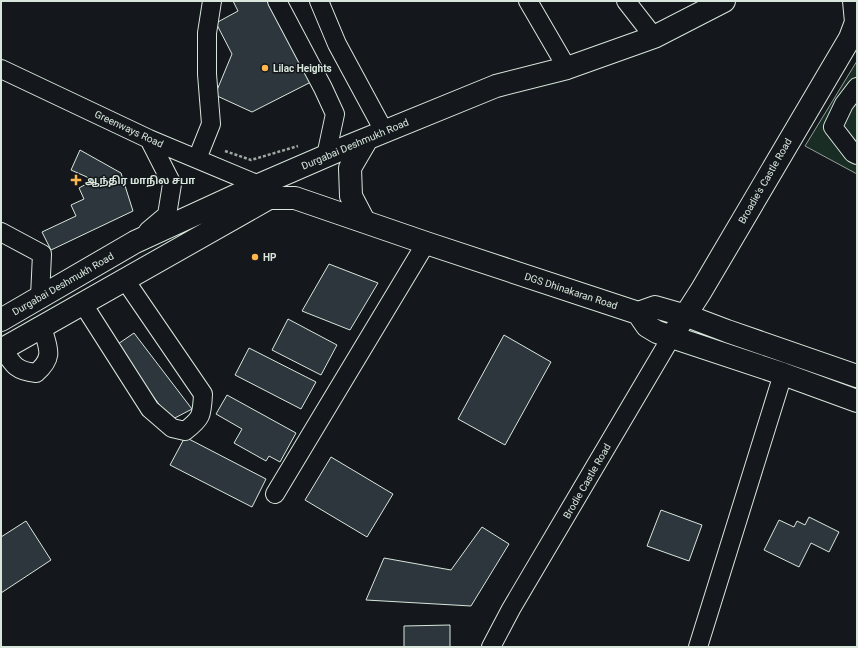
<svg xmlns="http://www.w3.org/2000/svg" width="858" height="648" viewBox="0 0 858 648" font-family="Roboto,'Noto Sans Tamil',sans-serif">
<rect width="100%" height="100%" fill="#14181c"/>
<!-- green -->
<path fill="#1a2d24" stroke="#939e99" d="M857,61V174L805,146Z"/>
<!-- building -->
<path fill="#2c363c" stroke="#d8e6dc" d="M233,1H267L311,82L252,112L215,95L232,54L216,23L238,11Z
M80,150L121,173L133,211L51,250L42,232L76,216L71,205L84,199L79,188L90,182L87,177L71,170Z
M329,264L378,283L350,330L302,311Z
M288,319L337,345L321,375L272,350Z
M134,333L192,409L171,420L115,346Z
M504,335L551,362L505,445L458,419Z
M249,348L316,382L301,409L235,375Z
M227,395L296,433L280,462L269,456L266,461L234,443L242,429L216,414Z
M185,437L266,479L252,507L170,465Z
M331,457L393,494L367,537L305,500Z
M661,510L702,525L689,561L647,546Z
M809,517L839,532L829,552L811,543L799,567L764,550L779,520L794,527L797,521L805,525Z
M26,521L51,560L1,593V537Z
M482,527L509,544L471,606L366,600L384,558L451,570Z
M450,625V647H404V626Z"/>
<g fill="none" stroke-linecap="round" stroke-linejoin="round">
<!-- minor casing -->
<g stroke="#d8e6dc" stroke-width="20">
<path id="minor" d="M277,1L323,88L335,114L326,156
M319,1L337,44L384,131
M528,1L567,68
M626,1L654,37
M1,69L149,139L259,185
M857,87L844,104L833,127L853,153L857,155
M197,159L211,124L207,74V33L212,1
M148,231L167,215L172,184L149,139
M1,232L42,254L40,297
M83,304L150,409L172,428L185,431C202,418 202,415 203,394L125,280
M3,349C13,365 16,371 36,373C55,357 48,348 42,327
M275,494L426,243
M491,647L511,609L672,336
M698,647L783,374"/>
</g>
<!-- major casing -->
<g stroke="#d8e6dc" stroke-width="24">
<path id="major" d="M364,221L351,196L350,168L367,139
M638,313L655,307L690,317L727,331L857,376
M1,320L135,242L259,185L349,146L496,86L567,68L654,37L724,1
M672,336L701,291L850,38L856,22L854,1
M1,350L269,198H295L426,243L638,313L647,326L657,332L783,374L857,401"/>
</g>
<!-- path -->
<path stroke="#9da8a2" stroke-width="2.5" stroke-dasharray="3 2" stroke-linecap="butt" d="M225,151L251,160L298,146"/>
<!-- minor -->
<use href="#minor" stroke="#14181c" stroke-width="18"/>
<!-- major -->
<use href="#major" stroke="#14181c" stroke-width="22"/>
</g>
<!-- markers -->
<g fill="#ffb74d" stroke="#14181c" stroke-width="1.5">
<circle cx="265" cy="68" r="4"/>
<path d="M74 174h4v4h4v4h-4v4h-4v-4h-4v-4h4z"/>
<circle cx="255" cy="257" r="4"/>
</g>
<g text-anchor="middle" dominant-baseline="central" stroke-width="3" stroke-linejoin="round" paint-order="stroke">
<!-- poi labels -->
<g font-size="10" font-weight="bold" fill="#d8e6dc" stroke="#14181c" text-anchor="start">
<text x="273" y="68">Lilac Heights</text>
<text x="85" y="180">ஆந்திர மாநில சபா</text>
<text x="263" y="257">HP</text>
</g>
<!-- street labels -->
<g font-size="10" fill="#d8e6dc" stroke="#14181c">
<text transform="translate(129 129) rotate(25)">Greenways Road</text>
<text transform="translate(355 144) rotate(-23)">Durgabai Deshmukh Road</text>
<text transform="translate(765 181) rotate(-60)">Broadie's Castle Road</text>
<text transform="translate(63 284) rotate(-30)">Durgabai Deshmukh Road</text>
<text transform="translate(571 291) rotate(18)">DGS Dhinakaran Road</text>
<text transform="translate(587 481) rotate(-60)">Brodie Castle Road</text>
</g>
</g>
<!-- border -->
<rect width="858" height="648" fill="none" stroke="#d8e6dc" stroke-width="4"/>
</svg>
